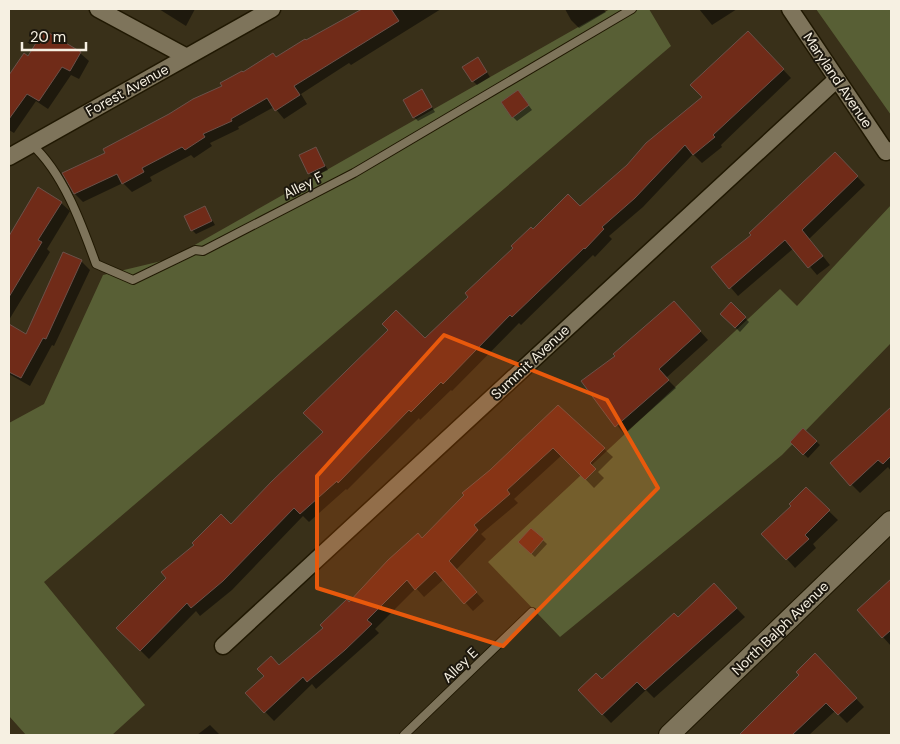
<svg xmlns="http://www.w3.org/2000/svg" width="900" height="744" viewBox="0 0 900 744" font-family="'DM Sans',sans-serif">
<rect width="100%" height="100%" fill="#393019"/>
<!-- green -->
<path fill="#585f35" d="M610,9H649L671,46L44,582L145,705L112,735H26L9,716V423L44,404L103,275L170,259Z
M816,9H891V115Z
M891,205V343L782,455L560,637L488,562L780,289L797,306Z"/>
<!-- shadow -->
<path fill="#0007" d="M159,9H195L186,26Z
M365,9H441L351,65L349,63L301,94L307,104L284,119L274,107L238,127L239,129L210,143L212,146L194,158L191,155L150,177L152,181L132,192L123,183L83,202L75,194L64,174L107,153L244,74L277,58Z
M565,9H603L606,12L579,28L571,20Z
M699,9H737L712,25Z
M756,41L791,78L721,145L722,147L702,163L693,154L643,207L609,236L612,239L595,257L593,255L521,325L519,323L452,391L451,390L420,420L419,418L347,490L346,489L309,522L303,516L232,590L200,616L196,611L149,659L118,628L231,526L470,297L533,231L580,207L704,97Z
M80,53L89,61L79,79L71,75L48,109L36,101L14,133L9,130V77L24,54L29,58Z
M481,63L490,77L477,85L473,81Z
M422,91L435,112L418,121L414,117Z
M521,95L532,110L517,121L513,117Z
M315,148L328,170L313,177L309,173Z
M835,154L865,185L809,239L830,265L817,275L794,248L738,296L713,267L752,236Z
M38,188L61,203L70,211L47,249L50,252L9,320V238Z
M205,207L215,225L196,234L192,230Z
M81,261L90,270L54,346L52,345L30,386L9,374V325L26,335Z
M731,304L749,322L740,332L722,314Z
M682,311L708,340L666,378L676,388L624,434L583,382Z
M558,407L613,457L598,472L604,478L594,488L562,455L514,499L518,503L481,534L486,539L456,570L484,601L473,611L444,579L424,597L416,588L375,629L379,633L316,689L312,684L274,721L247,693L325,628L349,604L423,540Z
M891,409V471L888,467L860,493L831,464Z
M804,430L820,445L808,458L791,442Z
M806,489L838,520L813,544L816,548L795,568L787,559L793,506Z
M531,529L547,544L535,557L519,542Z
M891,581V646L859,610Z
M714,585L745,617L654,698L646,690L611,723L580,690L602,680L678,619Z
M823,664L864,707L847,723L835,711L809,735H741L775,703Z
M210,725L220,735H197Z"/>
<!-- building -->
<path fill="#702b18" stroke="#6c5149" d="M362,9H391L399,21L294,86L300,95L275,111L267,98L231,119L232,121L203,134L205,137L185,150L182,147L142,168L144,172L122,184L117,174L74,194L62,173L105,153L103,149L169,114L193,99L222,86L220,83L242,71L243,72L273,53L276,57L305,39L306,40Z
M44,30L81,52L70,71L62,67L39,101L27,94L9,119V75L24,53L28,56Z
M748,31L784,69L713,135L715,137L693,155L685,145L635,198L602,227L604,229L585,249L584,248L512,317L510,315L443,384L441,382L411,412L409,410L338,483L337,481L300,514L294,508L223,581L191,608L187,603L140,651L116,628L166,578L161,572L194,545L192,543L221,514L231,524L271,482L323,432L303,413L388,330L382,324L396,310L425,338L468,297L465,293L513,248L511,246L531,227L533,229L568,194L580,206L627,165L646,143L702,97L690,85Z
M478,57L487,72L472,82L462,67Z
M422,89L432,107L413,118L403,100Z
M518,90L529,105L512,118L501,102Z
M316,147L325,166L308,174L299,155Z
M835,152L858,176L802,230L823,256L808,268L785,240L729,289L711,267L751,235L749,233Z
M38,187L62,202L38,240L42,242L9,297V236Z
M205,206L212,221L191,231L184,216Z
M63,252L82,260L46,339L43,338L21,378L9,372V324L26,334Z
M674,301L701,331L659,369L669,380L615,427L581,381L615,356L613,354Z
M731,302L746,317L735,328L720,314Z
M558,405L605,448L590,463L596,469L585,480L553,448L507,490L510,494L474,525L478,530L449,561L477,592L464,604L435,571L415,590L407,580L367,620L372,624L345,650L307,682L303,677L264,713L245,693L264,676L257,669L271,656L279,665L323,628L320,625L347,599L349,602L388,560L418,533L422,538L464,495L462,493L490,470Z
M891,407V456L883,464L878,460L850,486L830,463Z
M803,428L817,441L803,455L790,442Z
M806,487L830,510L805,535L809,539L786,560L761,534L791,506L789,504Z
M531,528L544,539L531,554L518,542Z
M891,579V630L882,638L857,610Z
M714,583L737,608L645,690L637,682L602,715L578,690L596,673L602,679L674,613L678,617Z
M815,653L857,698L838,715L826,703L792,735H739L799,675L796,672Z"/>
<g fill="none" stroke-linecap="round" stroke-linejoin="round">
<!-- service casing -->
<g stroke="#201802" stroke-width="10">
<path id="service" d="M31,144C63,172 82,225 96,264L133,280L195,250L203,251L354,173L632,9
M404,735L532,612"/>
</g>
<!-- minor casing -->
<g stroke="#201802" stroke-width="19">
<path id="minor" d="M98,9L187,57
M790,9L886,152L891,150
M9,157L272,9
M223,646L837,79"/>
</g>
<!-- tertiary casing -->
<g stroke="#201802" stroke-width="22">
<path id="tertiary" d="M669,735L891,521"/>
</g>
<!-- service -->
<use href="#service" stroke="#7e745b" stroke-width="8"/>
<!-- minor -->
<use href="#minor" stroke="#7e745b" stroke-width="16"/>
<!-- tertiary -->
<use href="#tertiary" stroke="#7e745b" stroke-width="20"/>
</g>
<!-- marked area -->
<path fill="#e8590c" fill-opacity="0.2" stroke="#e8590c" stroke-width="4" stroke-linejoin="round" d="M444,335L607,400L658,488L503,646L317,588V476Z"/>
<g text-anchor="middle" dominant-baseline="central" stroke-width="4" stroke-linejoin="round" paint-order="stroke">
<!-- street labels -->
<g font-size="14" fill="#f6f0e2" stroke="#1d180e">
<text transform="translate(838 80) rotate(56)">Maryland Avenue</text>
<text transform="translate(127 90) rotate(-29)">Forest Avenue</text>
<text transform="translate(303 185) rotate(-27)">Alley F</text>
<text transform="translate(530 362) rotate(-43)">Summit Avenue</text>
<text transform="translate(780 628) rotate(-44)">North Balph Avenue</text>
<text transform="translate(460 665) rotate(-44)">Alley E</text>
</g>
</g>
<!-- border -->
<rect width="900" height="744" fill="none" stroke="#f6f0e2" stroke-width="20"/>
<!-- scale -->
<path d="M22 42v8h64v-8" fill="none" stroke="#f6f0e2" stroke-width="2.5"/>
<text x="30" y="42" font-size="15" fill="#f6f0e2" stroke="#1d180e" stroke-width="4" paint-order="stroke">20 m</text>
</svg>
